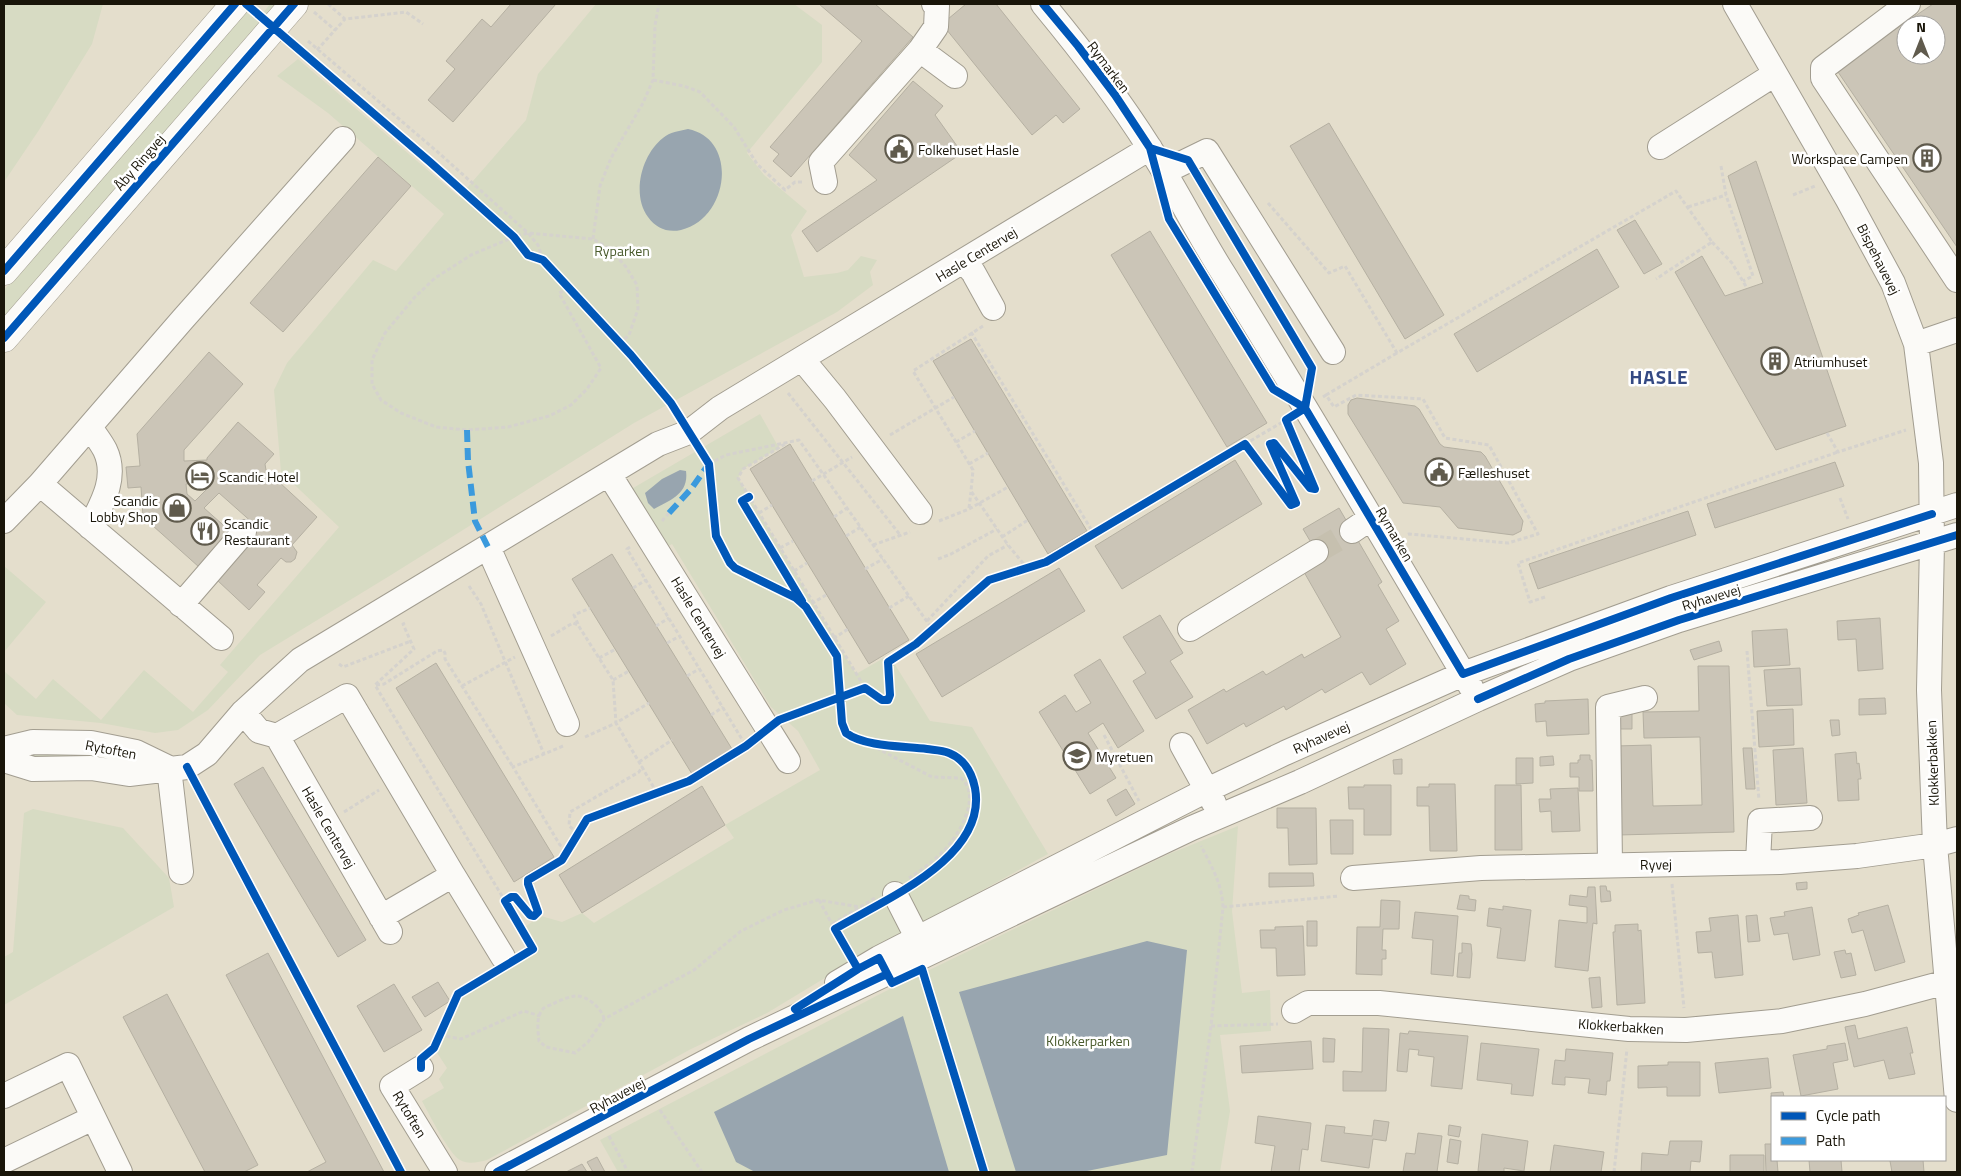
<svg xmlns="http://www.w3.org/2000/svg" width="1961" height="1176" viewBox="0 0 1961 1176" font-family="'Titillium Web',sans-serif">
<rect width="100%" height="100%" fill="#e4decc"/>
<!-- green -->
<path fill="#d7dbc3" d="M4,4H103L92,44L39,130L4,182Z
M253,4H256L248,13L257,21L270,4H275L4,317V290Z
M596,4H794L822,25V62L747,153L764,175L807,211L791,235L804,277L837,273L848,270L861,256L877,260L870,272L873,285L837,312L634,423L391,575L260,655L208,710L178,730L155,733L101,723L17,715L4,703V671L36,699L53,679L101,720L144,670L193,712L228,672L220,665L339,527L281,472L274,390L287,363L373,260L396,271L444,214L328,113L277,76L298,59L459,197L526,120L538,74Z
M760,414L779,448L743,469L738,478L856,674L889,655L930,721L972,727L1048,854L848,964L767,1013L691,1049L487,1160C479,1162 468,1165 460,1160C449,1154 429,1114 422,1101L444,1088L439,1079L447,1068L434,1048L458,994L533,949L525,935L526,926L541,916L562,922L582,913L594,923L734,838L725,825L820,770L798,731L771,707L672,544L664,549L628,491Z
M4,566L46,602L4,652Z
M92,752L134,760L20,763L18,753Z
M33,809L123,828L169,878L174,907L4,1005V957L13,952L24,813Z
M1238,826L1232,911L1242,993L1270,990L1271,1031L1220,1035L1230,1111L1220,1172H618L600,1140L884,992L1169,854Z"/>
<!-- water -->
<path fill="#98a5af" d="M688,129C739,139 729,219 681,230C667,233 656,228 648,217C631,194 642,154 663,138C670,132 679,131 688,129Z
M680,470L686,471C689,494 670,500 654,509L648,503L645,493L662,479Z
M1147,941L1187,950L1167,1155L1082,1172H1016L959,992Z
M903,1016L949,1172H755L736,1162L714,1112Z"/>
<!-- building -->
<path fill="#cbc5b7" stroke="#b5b0a2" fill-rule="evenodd" d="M511,4H556L453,122L428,100L455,69L446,61L482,19L491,27Z
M819,4H875L913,37L791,177L773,161L779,154L770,147L862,41Z
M966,4H996L1080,109L1063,123L1056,115L1032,135L942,24Z
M1933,4H1957V247L1836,69ZM1906,25H1936V55H1906Z
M913,81L943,106L935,115L962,153L817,252L802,231L877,180L849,155Z
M1329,123L1444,315L1405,339L1290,146Z
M378,157L411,186L283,332L250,303Z
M1756,161L1846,426L1776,450L1675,272L1702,256L1725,296L1763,283L1728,176Z
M1635,220L1662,264L1644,274L1617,230Z
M1150,231L1267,423L1227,447L1111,255Z
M1597,249L1619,287L1477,372L1454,334Z
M971,339L1087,531L1048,554L933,361Z
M209,352L243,384L184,450V461L207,460V458L238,422L274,454L265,464L266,470L317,517L292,545L297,552L295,559L291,562H286L281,558L257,585L265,592L249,610L217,580L255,538L254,524L219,493L204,508L231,532L199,567L143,517L141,487L128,488L126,467L140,466L137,434ZM208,482L210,486L195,501L187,494L186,484Z
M1357,398L1415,406L1419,409L1440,444L1444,447L1481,452L1485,456L1523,521L1521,531L1513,535L1458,528L1440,507L1403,503L1348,414V405L1351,400Z
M790,444L909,640L869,664L750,469Z
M1235,460L1262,504L1122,589L1095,546Z
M1835,462L1844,486L1715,528L1707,504Z
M1339,508L1382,582L1378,585L1399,621L1386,629L1406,664L1370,685L1362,672L1325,693L1322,689L1286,710L1284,706L1246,727L1244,723L1207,744L1188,710L1224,689L1226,692L1263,671L1266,675L1302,654L1304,658L1341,637L1304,572L1322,561L1303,529Z
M1688,511L1696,535L1538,589L1529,564Z
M612,554L732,749L692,774L572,579Z
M1059,568L1085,611L942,697L916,654Z
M1160,615L1183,653L1170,661L1193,697L1156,719L1133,681L1146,673L1123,637Z
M1880,618L1883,669L1858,671L1856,639L1838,640L1837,621Z
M1787,629L1790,665L1754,667L1752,631Z
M1719,641L1722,651L1694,660L1690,650Z
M1100,659L1144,731L1118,748L1103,723L1088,733L1116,778L1090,794L1039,712L1065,695L1076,712L1091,703L1074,675Z
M436,663L554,857L514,882L396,688Z
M1698,666H1729L1734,832L1618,835L1615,746L1651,745L1653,806L1702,805L1700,737L1644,738L1643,712L1699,711Z
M1800,668L1802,705L1767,706L1764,670Z
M1885,698L1886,714L1859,715V699Z
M1588,699L1589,734L1547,736L1546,721L1536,722L1535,704L1545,703V701Z
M1793,709L1794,745L1759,747L1757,711Z
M1632,710V729H1614V711Z
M1830,720H1839L1840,735L1832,736Z
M1743,748H1752L1755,789H1746Z
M1803,748L1807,803L1776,805L1773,750Z
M1856,752L1857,764L1859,763L1861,779H1858L1859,800L1838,801L1835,754Z
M1580,755H1590V760H1592L1593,791H1579V777H1570V763H1578V760H1580Z
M1553,756L1554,765L1540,766V757Z
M1516,758H1533V783L1516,784Z
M1402,759V774H1394L1393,760Z
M263,767L366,940L338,957L234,784Z
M1429,784H1455L1457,851H1430L1429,806H1417V787H1429Z
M1364,785H1391V835H1364V809H1349L1348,787H1364Z
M1495,785H1521L1522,850H1495Z
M702,786L725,825L582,913L559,875Z
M1578,788L1580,831L1552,832L1551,811L1540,812L1539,799H1551L1550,789Z
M1126,789L1135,804L1116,816L1107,800Z
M1277,808H1316L1317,864L1289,865L1288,828H1277Z
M1330,820H1353V854H1331Z
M1269,873H1313L1314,886L1269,887Z
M1807,882V889L1797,890L1796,883Z
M1600,886H1606L1607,891H1610L1611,901L1601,902Z
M1588,887H1595L1597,924L1593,923L1588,971L1555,967L1559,920L1587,923V907L1569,905L1570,895L1587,897Z
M1460,895L1469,896V899L1476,900L1475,911L1457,909Z
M1381,900L1400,901L1399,929H1383L1382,950H1386V959H1382V975L1356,974L1357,927H1380Z
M1888,905L1905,962L1875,971L1863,930L1852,933L1848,919L1859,915L1858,913Z
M1503,906L1531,910L1525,961L1497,958L1501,928L1487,926L1489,908L1503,910Z
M1812,907L1820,955L1793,960L1788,933L1774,935L1770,918L1785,916L1784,912Z
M1415,912L1458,916L1453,976L1431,974L1433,940L1412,938Z
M1738,915L1743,975L1715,978L1712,952L1698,953L1696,932L1711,931L1709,918Z
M1757,915L1760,941L1748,942L1746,916Z
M1307,921H1317V946H1307Z
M1638,924V931L1641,930L1645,1003L1617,1005L1613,932H1615V925Z
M1303,926L1305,975L1277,976L1276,948H1261L1260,930H1275V927Z
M1462,943L1471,944L1472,954L1470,978L1457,977L1459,953H1462Z
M1845,950L1846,954L1851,953L1856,975L1841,978L1834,952Z
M268,953L384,1172H307L326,1162L226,975Z
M1600,977L1602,1007L1592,1008L1589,978Z
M438,982L450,1001L425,1017L412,997Z
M394,984L422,1030L384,1052L357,1006Z
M167,994L258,1165L244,1172H205L123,1017Z
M1855,1025L1858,1039L1907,1027L1913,1053H1910L1915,1074L1889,1079L1884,1060L1854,1067L1845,1027Z
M1363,1028L1389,1029L1386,1091H1343V1071L1362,1072Z
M1409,1031L1468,1036L1462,1089L1431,1086L1434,1057L1418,1055L1419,1050L1409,1049L1407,1072L1397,1071L1400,1033L1408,1034Z
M1323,1038L1335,1039L1334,1062H1323Z
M1311,1041L1313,1069L1242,1073L1240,1046Z
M1481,1043L1539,1049L1533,1096L1511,1094L1512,1084L1477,1080Z
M1845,1043L1848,1060L1833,1063L1838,1089L1801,1096L1793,1055L1827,1049V1046Z
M1566,1049L1613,1053L1610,1081H1607L1606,1095L1588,1093L1590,1079L1565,1077V1085L1552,1084L1555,1060L1565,1061Z
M1768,1058L1771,1088L1719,1093L1715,1063Z
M1668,1062H1700V1096H1667V1087L1638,1088V1066L1668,1065Z
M1783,1092L1784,1097H1772V1102L1771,1093Z
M1258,1116L1311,1123L1308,1150L1302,1149L1299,1172H1271L1275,1146L1255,1143Z
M1374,1120L1389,1122L1386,1141L1373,1139L1369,1168L1321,1161L1326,1125L1345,1127L1344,1133L1372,1136Z
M1449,1125L1461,1127L1459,1137L1448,1135Z
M1418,1133L1442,1136L1437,1172H1403L1406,1153L1415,1154Z
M1482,1134L1528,1141L1524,1171L1504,1168V1172L1478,1171Z
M1450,1139L1461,1141L1458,1164L1447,1162Z
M1670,1141H1702L1700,1162L1691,1161L1690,1172H1641L1642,1153L1668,1155Z
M1765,1144H1772V1160H1777L1778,1172H1766Z
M1554,1145L1604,1152L1601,1172H1550Z
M1730,1155H1764V1172H1730Z
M597,1157L605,1172H593L587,1162Z
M1809,1160H1841L1842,1172H1810Z
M1893,1160H1923L1924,1172H1892L1890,1161Z
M582,1164L587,1172H566Z"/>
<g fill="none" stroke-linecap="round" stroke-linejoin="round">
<!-- minor-tunnel -->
<path stroke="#c6c0af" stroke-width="24" stroke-dasharray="24 12" stroke-linecap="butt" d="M1316,552L1352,531"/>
<!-- minor casing -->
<g stroke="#a29d90" stroke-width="26">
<path id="minor" d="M1043,4C1081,50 1117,96 1149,147C1176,189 1198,234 1225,276C1309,412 1390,549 1471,687
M1735,4L1848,200L1893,283L1916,344L1931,463L1932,543L1929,690L1935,845L1957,1100
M1908,4L1823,68V78L1957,280
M920,50L955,76
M1660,147L1775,74
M1164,172L1207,151L1333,352
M825,182L821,162L920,50L936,27L937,6L934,4
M964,262L973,272L993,308
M1916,344L1957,330
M802,359L835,399L920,512
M609,474L788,761
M40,484L221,638
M4,521L40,484L183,319L343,139
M90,527C102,504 118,477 105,450C101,442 95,435 90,427
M1352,531L1371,518
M488,547L567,724
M181,605L244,532
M1190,629L1316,552
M243,712L259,731L277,736L390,932
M277,736L347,696L453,875
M1182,745L1214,803
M4,749L33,742L91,743L136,752L169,768
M4,760L33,769L91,768L129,774L187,767L207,754L243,712L300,660L658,444L689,432L720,408L1150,148
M169,768L181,872
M1758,862L1760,821L1810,818
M1610,865L1608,707L1645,698
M1353,878L1481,868L1780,862L1857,856L1935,845L1957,839
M895,894L918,939
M381,917L453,875L503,957
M837,983L879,958L1207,790L1285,753L1463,674L1671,598L1957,505
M1294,1011L1308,1003H1379L1629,1029L1686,1030L1782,1021L1865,1004L1947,982
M421,1068L392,1086L445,1172
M4,1096L68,1065L120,1172
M4,1161L93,1118
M497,1172L749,1039L1192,828L1300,782L1478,699L1569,659L1679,620L1957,535"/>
</g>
<!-- major casing -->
<g stroke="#a29d90" stroke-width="29">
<path id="major" d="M4,271L235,4
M4,338L294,4"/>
</g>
<!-- path -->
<path stroke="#d5d2cd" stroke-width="3" stroke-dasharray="4 2.5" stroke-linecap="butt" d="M328,4L345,19L406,12L423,24
M314,12L335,30
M308,41L440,154L528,233L538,245L543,260
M317,50L345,19
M653,80L684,86L700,92L734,127L757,164L785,190L795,182H804
M1721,166L1726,195L1753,276L1743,281
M1793,195L1815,186
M1268,203L1329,273L1345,266L1397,353L1676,191L1712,242L1656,279
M1688,207L1726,195
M593,239L600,186L611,158L643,103L653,80L655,25L659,4
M1712,242L1732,263L1747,288
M569,289L559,293L601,368L587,389L571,405L549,416L508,427L467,430L436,427L401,413L381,400L372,384V360L385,333L414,298L435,278L471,255L514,237L528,233L593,239L610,249L626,267L637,285L638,309L629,335L620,343
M983,326L913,371L973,470L971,491L1008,545L1027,568
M971,332L1094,534
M788,393L901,536
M1326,395L1397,353
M1323,397L1326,395L1334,407L1356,395L1423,399L1445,438L1489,445L1538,534L1508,543L1409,534L1406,535
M1827,433L1838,452L1906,430
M890,435L954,397
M956,442L975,431
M785,444L743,469L738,478L865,688
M1245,444L1286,420
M709,464L726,455L799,440L933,630
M969,464L988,453
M812,481L852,457
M1840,498L1848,519
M969,508L971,492
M759,513L772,505
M834,517L847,508
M662,521L669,513
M939,521L969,509L1008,487
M846,536L861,527
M1002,537L1028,520
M873,545L910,532
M630,547L627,549L746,746
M780,548L793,541
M938,559L951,554L997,529
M865,569L883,559
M794,571L807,563
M469,586L481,604L544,754
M633,588L646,580
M1545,597L1530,602L1518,563L1838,452
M806,607L826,595
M889,608L909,596
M927,621L988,556L1008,545
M405,623L403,624L414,649L375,685L505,901
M578,624L574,615L590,608
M656,626L669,618
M551,636L573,623L578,625L613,680L616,723L649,703
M828,642L848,629
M667,643L680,636
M1747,651L1759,800
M599,658L616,649
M339,664L343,667L411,641
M687,676L699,669
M613,680L629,671
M376,685L384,684L437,651L443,650L445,653V659L513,767
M462,686L515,657
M711,715L723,707
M1104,735L1139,801
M585,737L616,723L642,767
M865,742L932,777L961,778C980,794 963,827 951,842C941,856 923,869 909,878
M563,746L513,767L560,845L568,850
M639,762L672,740
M344,812L379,790
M578,833L569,826L570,812L639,772L642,767L657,793
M1672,884L1684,1008
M819,900L832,924
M1223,907L1339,896
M835,929L832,924L875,898
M604,1019C602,1008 586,995 575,996C568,997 558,1001 553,1004C550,1005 544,1007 542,1010C536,1018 538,1031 539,1041L546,1047L575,1053L588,1042L604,1019L694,970L741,931L784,910L818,900L860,907
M1211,1026L1278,1024
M440,1035L461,1039L524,1011L540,1016
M660,1110L702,1172
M609,1136L628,1172
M1192,1172L1211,1026L1223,907C1222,884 1212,867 1201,846
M1614,1172L1627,1049"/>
<!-- minor -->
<use href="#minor" stroke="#fbfaf7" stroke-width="24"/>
<!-- major -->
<use href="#major" stroke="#fbfaf7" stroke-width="28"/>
<!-- quiet -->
<path stroke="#3b9add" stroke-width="6" stroke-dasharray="12 6" stroke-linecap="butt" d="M467,430L468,461L475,521L488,547
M669,513L691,489L708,465"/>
<!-- cycleway casing -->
<g stroke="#fff" stroke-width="11">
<path id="cycleway" d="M246,4L430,162L514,237L528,255L543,260L631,355L671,403L689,432L709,464L716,536L730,563L735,568L796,598L806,607L837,656L842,723L846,733C865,747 904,746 927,749C934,750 942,750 949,753C964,759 972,773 975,788C988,858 883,900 835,929L858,969
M1043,4L1078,46L1115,95L1150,148L1169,219L1273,389L1305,408L1463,674L1671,598L1932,514
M4,271L235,4
M4,338L294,4
M749,497L742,501L802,601
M1478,699L1569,659L1679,620L1957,535
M187,767L401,1172
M795,1009L858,969L879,958L892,983L922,969L984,1172
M421,1068V1059L434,1048L458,994L533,949L505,901L511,897H515L530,915L534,916L538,912L528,884V880L562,860L587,819L689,781L746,746L779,720L865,688L882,700H888L890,695L888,662L916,644L989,580L1046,562L1245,444L1291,505L1296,503L1270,444L1274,443L1310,488L1315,489L1286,420L1305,408L1312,368L1188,160L1150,148
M497,1172L749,1039L887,974"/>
</g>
<!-- cycleway -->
<use href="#cycleway" stroke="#0057b8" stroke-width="8"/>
</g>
<!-- icons -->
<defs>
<g id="civic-ring" transform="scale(1.4375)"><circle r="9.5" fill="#fff" stroke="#605b4d" stroke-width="1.5"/><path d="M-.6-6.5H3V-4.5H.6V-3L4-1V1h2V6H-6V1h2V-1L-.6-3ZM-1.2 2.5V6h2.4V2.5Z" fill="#605b4d"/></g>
<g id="building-ring" transform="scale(1.4375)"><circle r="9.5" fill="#fff" stroke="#605b4d" stroke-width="1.5"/><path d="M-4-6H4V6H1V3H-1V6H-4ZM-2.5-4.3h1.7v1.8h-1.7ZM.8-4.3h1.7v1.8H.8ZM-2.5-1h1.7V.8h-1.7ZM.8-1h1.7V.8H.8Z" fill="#605b4d"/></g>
<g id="hotel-ring" transform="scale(1.4375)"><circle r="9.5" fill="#fff" stroke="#605b4d" stroke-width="1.5"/><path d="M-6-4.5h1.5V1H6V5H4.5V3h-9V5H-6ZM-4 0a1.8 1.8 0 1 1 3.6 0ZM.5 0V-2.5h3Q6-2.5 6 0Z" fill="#605b4d"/></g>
<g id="shop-ring" transform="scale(1.4375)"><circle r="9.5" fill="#fff" stroke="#605b4d" stroke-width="1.5"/><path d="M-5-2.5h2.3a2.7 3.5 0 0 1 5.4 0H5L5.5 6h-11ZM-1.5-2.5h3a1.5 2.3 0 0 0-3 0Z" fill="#605b4d"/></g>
<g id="restaurant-ring" transform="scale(1.4375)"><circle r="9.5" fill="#fff" stroke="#605b4d" stroke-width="1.5"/><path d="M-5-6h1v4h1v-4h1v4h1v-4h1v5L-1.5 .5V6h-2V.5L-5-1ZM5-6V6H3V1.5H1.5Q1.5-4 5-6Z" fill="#605b4d"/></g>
<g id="school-ring" transform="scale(1.4375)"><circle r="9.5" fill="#fff" stroke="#605b4d" stroke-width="1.5"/><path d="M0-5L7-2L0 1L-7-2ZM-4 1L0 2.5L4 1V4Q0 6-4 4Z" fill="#605b4d"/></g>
</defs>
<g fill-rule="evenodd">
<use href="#civic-ring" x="899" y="149"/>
<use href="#building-ring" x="1927" y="158"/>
<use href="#building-ring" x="1775" y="361"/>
<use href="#civic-ring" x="1439" y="472"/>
<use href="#hotel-ring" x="200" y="476"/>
<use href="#shop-ring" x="177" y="508"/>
<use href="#restaurant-ring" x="205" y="531"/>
<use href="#school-ring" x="1077" y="756"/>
</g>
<g text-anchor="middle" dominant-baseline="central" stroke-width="5" stroke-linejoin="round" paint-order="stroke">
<!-- street labels -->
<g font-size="14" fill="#191509" stroke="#fff">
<text transform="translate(1109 67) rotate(53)">Rymarken</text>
<text transform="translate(139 162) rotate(-49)">Åby Ringvej</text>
<text transform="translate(976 254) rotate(-31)">Hasle Centervej</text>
<text transform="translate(1879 259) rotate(63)">Bispehavevej</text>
<text transform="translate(1395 534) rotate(60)">Rymarken</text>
<text transform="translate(1711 597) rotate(-17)">Ryhavevej</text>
<text transform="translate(699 617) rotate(59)">Hasle Centervej</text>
<text transform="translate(1321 737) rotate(-24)">Ryhavevej</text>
<text transform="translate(111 749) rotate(11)">Rytoften</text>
<text transform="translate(1932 763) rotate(-92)">Klokkerbakken</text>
<text transform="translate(329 827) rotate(60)">Hasle Centervej</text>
<text transform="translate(1656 864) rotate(-1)">Ryvej</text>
<text transform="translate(1621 1026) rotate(4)">Klokkerbakken</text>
<text transform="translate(617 1095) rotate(-28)">Ryhavevej</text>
<text transform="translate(410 1114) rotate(59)">Rytoften</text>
</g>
<!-- poi labels -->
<g font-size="14" fill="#191509" stroke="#fff" text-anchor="start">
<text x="918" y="149">Folkehuset Hasle</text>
<text x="1908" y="158" text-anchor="end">Workspace Campen</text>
<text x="1794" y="361">Atriumhuset</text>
<text x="1458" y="472">Fælleshuset</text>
<text x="219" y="476">Scandic Hotel</text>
<text x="158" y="500" text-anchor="end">Scandic<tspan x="158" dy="16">Lobby Shop</tspan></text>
<text x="224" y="523">Scandic<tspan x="224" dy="16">Restaurant</tspan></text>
<text x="1096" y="756">Myretuen</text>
</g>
<!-- park labels -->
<g font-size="14" fill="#4a5b2d" stroke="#fff">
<text x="622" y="250">Ryparken</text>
<text x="1088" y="1040">Klokkerparken</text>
</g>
<!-- district labels -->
<g font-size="19" font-weight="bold" letter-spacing="1" fill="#344983" stroke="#fff">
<text x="1659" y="376">HASLE</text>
</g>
</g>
<!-- border -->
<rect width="1961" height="1176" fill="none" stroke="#191509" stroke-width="10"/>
<!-- legend -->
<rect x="1771" y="1096" width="175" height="65" fill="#ffffff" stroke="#a3a19d"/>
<rect x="1781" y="1112" width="25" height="8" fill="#0057b8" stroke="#a3a19d"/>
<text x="1816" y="1121" font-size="15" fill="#191509">Cycle path</text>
<rect x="1781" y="1137" width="25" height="8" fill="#3b9add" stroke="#a3a19d"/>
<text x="1816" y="1146" font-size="15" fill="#191509">Path</text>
<!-- north arrow -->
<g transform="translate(1921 40)"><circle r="24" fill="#ffffff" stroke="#a3a19d"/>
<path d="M0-4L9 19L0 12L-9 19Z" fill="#605b4d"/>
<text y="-8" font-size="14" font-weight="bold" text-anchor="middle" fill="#191509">N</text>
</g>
</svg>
